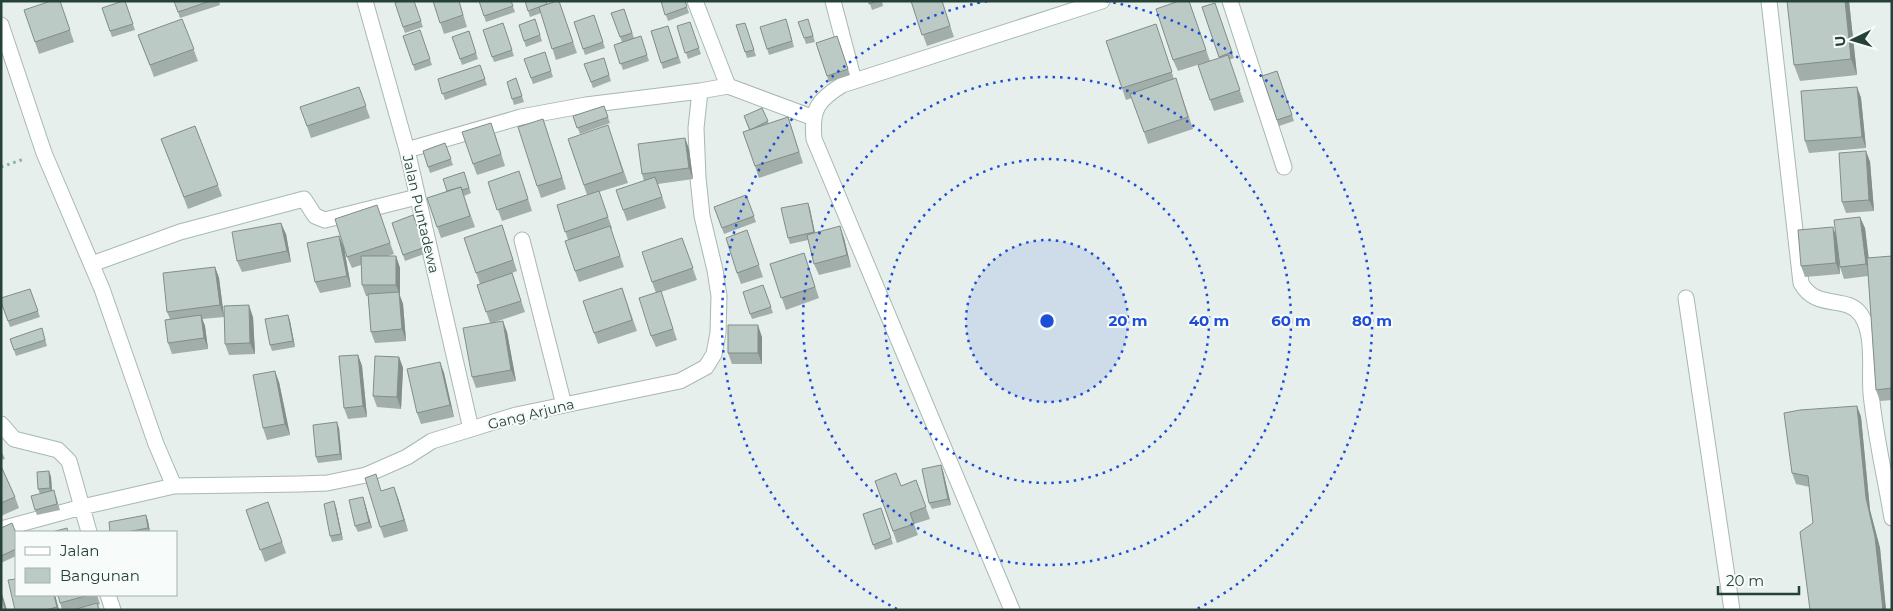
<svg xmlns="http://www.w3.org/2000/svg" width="1893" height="611" viewBox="0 0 1893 611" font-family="Montserrat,sans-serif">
<rect width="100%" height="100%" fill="#e6efeb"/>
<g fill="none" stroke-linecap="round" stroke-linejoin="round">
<!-- lane casing -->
<g stroke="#a8b8b2" stroke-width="17">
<path id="lane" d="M92,264L180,232L304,199L315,216L325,220L417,197
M1686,298L1732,610"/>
</g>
<!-- street casing -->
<g stroke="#a8b8b2" stroke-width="17">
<path id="street" d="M365,1L407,150L471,429
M695,1L728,86
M833,1L854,81
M1230,1L1284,167
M1769,1L1801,283C1816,311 1847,294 1861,315C1875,335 1869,370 1871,393C1875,435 1885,476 1892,518
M1,25L44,153L102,289L156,444L174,486
M407,150L521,117L586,105L700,91L728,86L814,118
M522,240L564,405
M1,424L14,439L58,450L69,461L89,532
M1,529L82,507L174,486L300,484L327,483L366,475L407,457L432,441L471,429L516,415L680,381L706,367L714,354L718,333L719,296L715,270L702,216L698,178L696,128L700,91
M108,595L113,610
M1012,610L814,139C811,109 818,100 842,85L1102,1"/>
</g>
<!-- path -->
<path stroke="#86b3a5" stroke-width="3" stroke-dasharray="2.5 4" stroke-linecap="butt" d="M1,167L24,159"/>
<!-- lane -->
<use href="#lane" stroke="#fff" stroke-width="15"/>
<!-- street -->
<use href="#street" stroke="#fff" stroke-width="15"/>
</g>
<!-- wall -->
<path fill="#a1aea9" d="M60,1L74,42L39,54L35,42Z
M125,1L135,30L112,37L102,8Z
M174,1H219L220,5L180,18Z
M414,1L423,27L405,33L395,3Z
M433,1H459L467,27L444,34Z
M479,1H511L515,12L486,22Z
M525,1L547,4L559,1L577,53L556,60L541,13L530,17Z
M661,1H685L689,13L668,21Z
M869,1H882L883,6L872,10Z
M911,1H942L954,37L927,46Z
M976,1H985L977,4Z
M1189,1L1210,61L1178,71L1173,60Z
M1849,1L1857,75L1800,81L1794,65Z
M1215,3L1234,58L1229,60L1244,102L1214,111L1210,100L1219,58L1202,7Z
M624,9L634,38L641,36L649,61L623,70L614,45L622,42L611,13Z
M594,15L605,48L585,55L574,22Z
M182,19L198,61L154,77L138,35Z
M535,19L542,41L526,47L519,25Z
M690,22L701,54L688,59L677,26Z
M503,23L514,56L494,62L483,30Z
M745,23L756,56L747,58L736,25Z
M1156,24L1174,79L1180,90L1193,129L1148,144L1132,98L1126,100L1122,88Z
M788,25L794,47L769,55L760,27Z
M810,25L815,42L806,44L804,38Z
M668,26L681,63L663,69L651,31Z
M420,30L432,65L415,71L403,36Z
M469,31L478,59L462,65L452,37Z
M837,36L850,75L829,82L816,43Z
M545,52L553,77L533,84L524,59Z
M604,58L611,81L593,88L584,64Z
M480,65L487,85L445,100L438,79Z
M1277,71L1294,121L1279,126L1262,76Z
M516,78L524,102L514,105L507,82Z
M359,87L370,118L311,138L300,107Z
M1857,87L1861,98L1866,148L1809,153L1805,141Z
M604,106L610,123L580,134L573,116Z
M762,108L769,124L788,117L803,163L759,178L743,132L749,130L744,116Z
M543,119L566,189L541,198L537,186Z
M195,126L222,196L188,209L161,139Z
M495,134L505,166L477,175L473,164Z
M612,137L628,183L599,192L612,228L611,229L624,267L579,282L575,271L568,240L557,205L587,195L568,139Z
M685,138L689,149L693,179L658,184L666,208L627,221L623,210L644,181L642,174Z
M445,143L453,165L430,173L423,151Z
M1866,151L1870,162L1874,211L1846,213L1842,202Z
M464,172L471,193L464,196L475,227L441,238L427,198L447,191Z
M488,182L523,183L532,211L502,221Z
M746,195L756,222L724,234L714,207Z
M808,203L810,209L815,233L844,238L851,267L819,275L814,264L808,240L790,244L788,238Z
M377,205L394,254L388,256H396L400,268V296L403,304L406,341L375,343L371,332L368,296H366L362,285L361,265L352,268L347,257Z
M413,215L427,253L405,261L392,223Z
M502,225L517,271L512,273L525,312L492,323L507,332L516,381L476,388L472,377L490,323L477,285L480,284L464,238Z
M1865,228L1868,258L1892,256V400L1880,401L1876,390L1868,276L1844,279L1840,267L1837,244L1840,274L1805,277L1801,266L1836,238Z
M286,234L291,262L242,272L237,261Z
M339,236L344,248L351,287L320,293L315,282Z
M682,238L697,280L661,292L677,340L656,347L651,336L656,293L652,282Z
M751,242L763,277L741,284L737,273Z
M804,253L819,298L786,310L770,264Z
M215,267L219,278L224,317L202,319L205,326L208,349L172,354L168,343L170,319L167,312Z
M763,285L773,313L752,319L750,314Z
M622,288L637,331L598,344L594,333Z
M30,289L40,317L10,327L1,302Z
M288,315L290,321L295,347L272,351L270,345Z
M253,317L255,354L229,355L225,344Z
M42,328L47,346L16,356L10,339Z
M762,337V364H732L728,353Z
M358,355L362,366L367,417L348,419L344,408Z
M399,357L403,368L401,409L377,407L373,396Z
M440,362L444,373L454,417L421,424L417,413Z
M279,382L290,435L267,440L263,428Z
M1857,406L1861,417L1870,510L1880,548L1886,610H1810L1813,523L1810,487L1796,484L1792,473Z
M339,428L342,460L318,463L316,457Z
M1,450L5,459L1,460Z
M941,465L943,471L951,505L932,509L929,503Z
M1,466L15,497L19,508L1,516Z
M49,471L51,477L52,491L56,496L60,510L37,515L35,510L40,494L38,489Z
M916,480L930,519L914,524L918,535L897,543L875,481L901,486Z
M382,491L398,498L408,531L384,538L380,527Z
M363,497L372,528L358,532L355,526Z
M268,502L286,553L265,562L246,510Z
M336,507L343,540L332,542L330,536Z
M881,508L893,544L875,550L863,514Z
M146,515L148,521L150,532H110Z
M1,528L16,533V556L1,563Z
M55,595L59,610H15Z
M58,595H97L100,604L98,605L100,610H62Z"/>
<!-- shaded-wall -->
<path fill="#838d89" d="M1845,1H1849L1857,75L1851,59Z
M1857,87L1861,98L1866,148L1862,137Z
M685,138L689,149L693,179L689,168Z
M1866,151L1870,162L1874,211L1869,200Z
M808,203L810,209L816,238L814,232Z
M1860,217L1865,228L1871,276L1866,264Z
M281,223L286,234L291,262L287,251Z
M840,226L844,238L851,267L847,255Z
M1833,227L1837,238L1840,274L1836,263Z
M339,236L344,248L351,287L347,276Z
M396,256L400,268V296L403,304L406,341L402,329L399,293L396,285Z
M215,267L219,278L224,317L220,305Z
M249,305L253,317L255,354L250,343Z
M201,315L205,326L208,349L204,338Z
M288,315L290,321L295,347L293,341Z
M503,321L507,332L516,381L511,370Z
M758,325L762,337V364L758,353Z
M358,355L362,366L367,417L363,406Z
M399,357L403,368L401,409L397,397Z
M440,362L444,373L454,417L450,405Z
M275,371L279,382L290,435L285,424Z
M1857,406L1861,417L1870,510L1880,548L1886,610H1883L1866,498Z
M337,422L339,428L342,460L340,454Z
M941,465L943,471L951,505L948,499Z
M49,471L51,477L52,493L50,488Z
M394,487L398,498L408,531L404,520Z
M363,497L365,503L372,528L369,522Z
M334,501L336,507L343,540L341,534Z
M146,515L148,521L150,532L148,528Z
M1,591L4,600L7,610H5Z
M54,595H55L59,610H58L57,607Z"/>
<!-- building -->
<path fill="#bbcac4" stroke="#838d89" d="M51,1H60L70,30L35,42L24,10Z
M123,1H125L133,24L110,31L102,8Z
M174,1H210L178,12Z
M399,1H414L421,21L403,27L395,3Z
M433,1H459L463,15L440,23Z
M479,1H511L513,6L484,16Z
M525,1H546L547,4L528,11Z
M557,1H559L573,42L552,49L539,7Z
M661,1H685L687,7L665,15Z
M869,1H877L869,4Z
M911,1H942L950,26L922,35Z
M1179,1H1189L1206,50L1173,60L1156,9Z
M1787,1H1845L1851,59L1794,65Z
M1215,3L1232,52L1219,57L1202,7Z
M624,9L632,33L620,37L611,13Z
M594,15L603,42L583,49L574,22Z
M182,19L194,49L150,65L138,35Z
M535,19L540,35L524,41L519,25Z
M786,19L792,41L767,49L760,27Z
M808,19L813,36L804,38L798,22Z
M690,22L699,48L685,53L677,26Z
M503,23L512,50L492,57L483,30Z
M745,23L754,50L745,52L736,25Z
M1156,24L1172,72L1122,88L1106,41Z
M668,26L678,57L661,63L651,31Z
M420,30L430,59L413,65L403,36Z
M469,31L476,53L460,59L452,37Z
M641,36L647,55L620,64L614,45Z
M837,36L848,69L827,76L816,43Z
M545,52L551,71L531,78L524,59Z
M1228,55L1240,90L1210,100L1198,65Z
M604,58L609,75L591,82L584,64Z
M480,65L485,79L442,94L438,79Z
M1277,71L1292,115L1277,120L1262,76Z
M516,78L522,96L512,99L507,82Z
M1176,78L1188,117L1144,132L1130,94Z
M359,87L366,106L307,126L300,107Z
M1857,87L1862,137L1805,141L1801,91Z
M604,106L608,117L577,128L573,116Z
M762,108L768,121L750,130L744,116Z
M788,117L799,152L755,166L743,132Z
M543,119L562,178L537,186L518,127Z
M491,123L501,154L473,164L462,132Z
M608,125L623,172L584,185L568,139Z
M195,126L218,185L184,197L161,139Z
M685,138L689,168L642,174L638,144Z
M445,143L451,159L428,167L423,151Z
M1866,151L1869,200L1842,202L1839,153Z
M519,171L528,199L497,210L488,182Z
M464,172L469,188L462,190L461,187L447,191L443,179Z
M655,177L662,197L623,210L616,190Z
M461,187L470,216L437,227L427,198Z
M599,191L608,217L565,232L557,205Z
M746,195L754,216L722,228L714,207Z
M808,203L814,232L788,238L781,208Z
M377,205L390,243L347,257L335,219Z
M413,215L425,247L403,255L392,223Z
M1860,217L1866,264L1840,267L1834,220Z
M281,223L287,251L237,261L232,232Z
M502,225L513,260L476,273L464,238Z
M610,226L620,256L575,271L565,241Z
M840,226L847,255L814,264L807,235Z
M1833,227L1836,263L1801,266L1798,230Z
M747,230L759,265L737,273L726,238Z
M339,236L347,276L315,282L307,243Z
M682,238L693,268L652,282L642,252Z
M804,253L815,287L781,298L770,264Z
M361,256H396V285H362Z
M1892,256V388L1876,390L1867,258Z
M215,267L220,305L167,312L163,273Z
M512,273L521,301L486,312L477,285Z
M763,285L771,307L750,314L743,292Z
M622,288L632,320L594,333L583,301Z
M30,289L38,311L8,321L1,302V298Z
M661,291L673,329L651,336L639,298Z
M399,292L402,329L371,332L368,294Z
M249,305L250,343L225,344L224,306Z
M201,315L204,338L168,343L165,320Z
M288,315L293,341L270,345L265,319Z
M503,321L511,370L472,377L463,328Z
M728,325H758V353H728Z
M42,328L45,340L14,350L10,339Z
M358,355L363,406L344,408L339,356Z
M375,356L399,357L397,397L373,396Z
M440,362L450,405L417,413L407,369Z
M275,371L285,424L263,428L253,375Z
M1857,406L1866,498L1875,537L1883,610H1810L1800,532L1813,523L1808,476L1792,473L1784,413L1800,410Z
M337,422L340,454L316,457L313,425Z
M941,465L948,499L929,503L922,469Z
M1,466L15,497L1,503Z
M49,471L50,488L38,489L37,472Z
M896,473L901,486L916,480L926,507L910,513L914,524L893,531L875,481Z
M376,474L381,491L394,487L404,520L380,527L365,478Z
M54,490L57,504L35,510L31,496Z
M363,497L369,522L355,526L349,500Z
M334,501L341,534L330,536L324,504Z
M268,502L282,542L260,550L246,510Z
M881,508L891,538L873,545L863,514Z
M146,515L148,528L127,532H110L109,522Z
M12,523L16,533V549L1,556V528Z
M67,528L68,532H52Z
M16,579V595H54L57,607L46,610H15L8,580Z
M1,593L5,610H1Z
M58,595H89L60,603Z
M97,603L99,610H73Z"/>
<!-- distance rings -->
<circle cx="1047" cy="321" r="81" fill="#1d4ed8" fill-opacity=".12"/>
<g fill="none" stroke="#1d4ed8" stroke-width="2.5" stroke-dasharray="2.5 5">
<circle cx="1047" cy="321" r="81"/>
<circle cx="1047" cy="321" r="162"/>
<circle cx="1047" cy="321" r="244"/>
<path d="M897 609A325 325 0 0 1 988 1M1106 1A325 325 0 0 1 1197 609"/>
</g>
<g text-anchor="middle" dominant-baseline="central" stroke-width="4" stroke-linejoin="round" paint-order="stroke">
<!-- street labels -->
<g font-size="14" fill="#24423a" stroke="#f7fbf9">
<text transform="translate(421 214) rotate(77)">Jalan Puntadewa</text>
<text transform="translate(531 414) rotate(-14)">Gang Arjuna</text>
</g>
</g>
<circle cx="1047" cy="321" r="8" fill="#1d4ed8" stroke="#f7fbf9" stroke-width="2.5"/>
<g font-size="15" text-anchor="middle" font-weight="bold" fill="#1d4ed8" stroke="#f7fbf9" stroke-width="4" stroke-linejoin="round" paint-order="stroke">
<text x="1128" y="326">20 m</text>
<text x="1209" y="326">40 m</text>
<text x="1291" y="326">60 m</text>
<text x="1372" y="326">80 m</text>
</g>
<!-- border -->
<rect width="1893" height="611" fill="none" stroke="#24423a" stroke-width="5"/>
<!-- legend -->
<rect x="15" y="531" width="162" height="65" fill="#f7fbf9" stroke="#a3b1ad"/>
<rect x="25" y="547" width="25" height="8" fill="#ffffff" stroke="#a3b1ad"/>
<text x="60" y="556" font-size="15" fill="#24423a">Jalan</text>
<rect x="25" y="568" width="25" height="15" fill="#bbcac4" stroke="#a3b1ad"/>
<text x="60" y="581" font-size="15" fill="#24423a">Bangunan</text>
<!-- north arrow -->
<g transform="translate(1853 40) rotate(265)" stroke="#f7fbf9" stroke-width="4" paint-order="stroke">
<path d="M0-4L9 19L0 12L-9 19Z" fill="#24423a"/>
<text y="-8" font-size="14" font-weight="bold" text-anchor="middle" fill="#24423a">U</text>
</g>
<!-- scale -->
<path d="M1718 586v8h81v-8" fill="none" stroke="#24423a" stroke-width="2.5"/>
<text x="1726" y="586" font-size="15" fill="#24423a" stroke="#f7fbf9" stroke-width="4" paint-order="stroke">20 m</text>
</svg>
